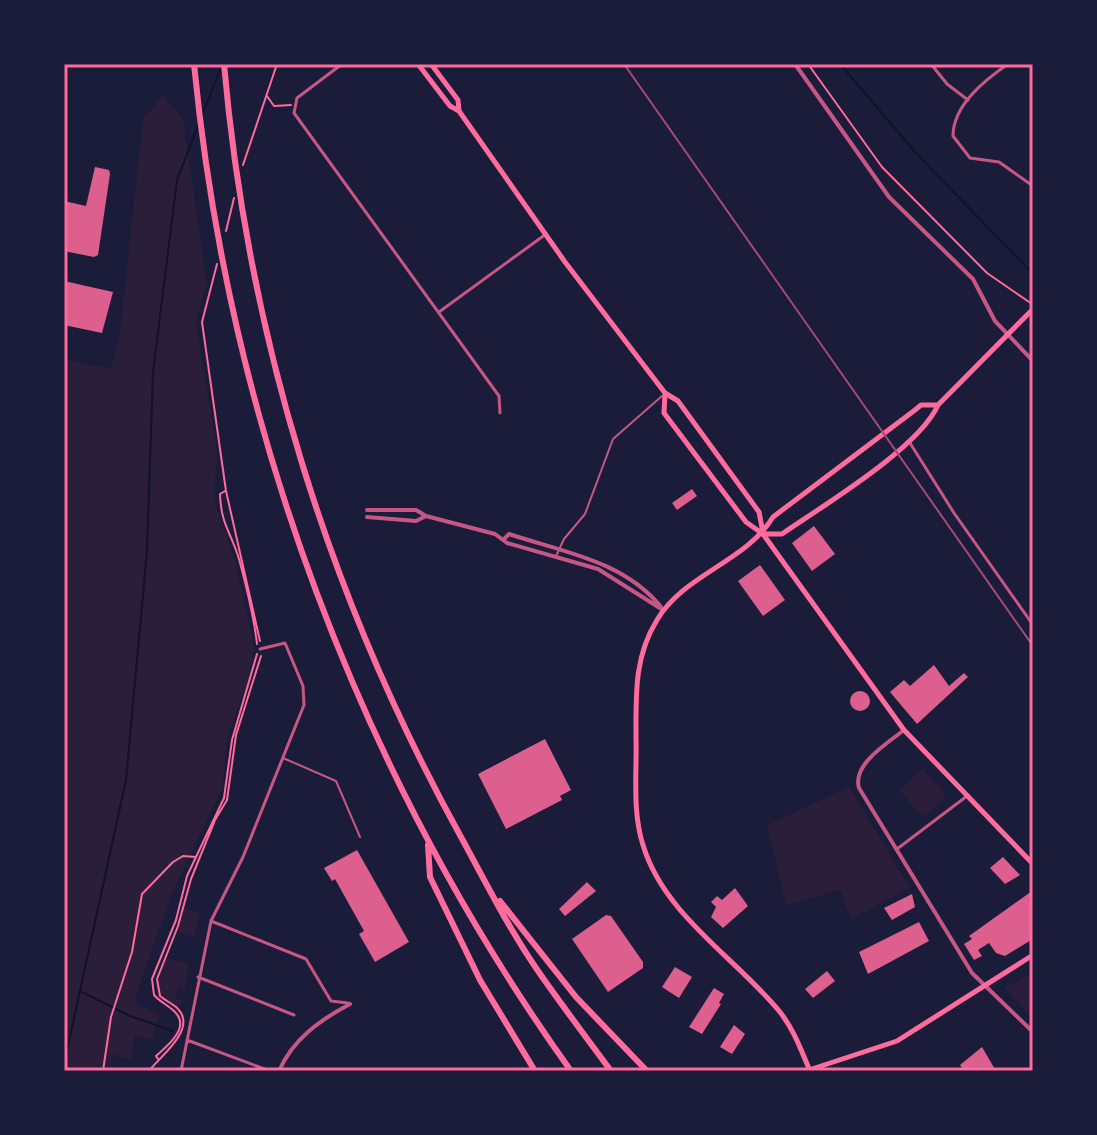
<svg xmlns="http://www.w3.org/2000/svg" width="1097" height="1135" viewBox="0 0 1097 1135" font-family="Karla,sans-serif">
<rect width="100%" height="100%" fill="#1b1b3a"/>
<!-- green -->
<path fill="#2a1e3b" d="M163,95L183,119L207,285L196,321L217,452L214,500L235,560L254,646L251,674L227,738L222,789L171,895L134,1002L160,1015L152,1040L135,1035L130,1060L112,1054L110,1071H64V359L111,369L120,333L143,119Z
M923,769L945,794L944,800L924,816L920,815L899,790Z
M849,787L910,888L851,919L840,890L786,905L767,825Z
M183,907L200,914L194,937L176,931Z
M165,958L189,963L185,989L178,988L176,999L182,1000L178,1009L156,989Z
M1033,971V1019L1005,988Z"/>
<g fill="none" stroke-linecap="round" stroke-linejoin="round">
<!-- stream -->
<path stroke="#12122b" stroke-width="2" d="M840,64L915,152L1033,274
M203,113L221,67
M80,991L130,1016L173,1031
M64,1064L126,780L147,551L153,373L177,180L199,123"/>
</g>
<!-- building -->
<path fill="#dd5f8e" d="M95,167L109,170L110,174L98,255L94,257L64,251V201L86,206Z
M64,281L113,292L102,333L64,325Z
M692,489L697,496L677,510L672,503Z
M814,526L835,554L812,571L792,543Z
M760,565L785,600L763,616L738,581Z
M934,665L949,686L964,673L968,677L917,724L890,692L904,680L910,686Z
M850 701a10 10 0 1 1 20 0a10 10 0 1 1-20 0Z
M545,739L571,790L560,796L562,800L506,829L478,774Z
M357,850L409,942L375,962L359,934L364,931L335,879L332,881L324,868Z
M1003,857L1020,875L1005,884L990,868Z
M587,882L596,891L565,916L559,909Z
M735,888L748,906L723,928L711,917L716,907L711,902L717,896L722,900Z
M1032,891L1033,939L1005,956L996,953L989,943L978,950L982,956L974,960L964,944L972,939L969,936Z
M912,894L915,907L892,920L884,908Z
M606,915L611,916L643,962V968L608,992L572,939Z
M919,922L929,941L868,974L859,952Z
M675,967L692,977L679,998L662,987Z
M827,971L835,981L813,998L805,989Z
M714,988L724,994L719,1003L721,1004L702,1034L689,1027Z
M734,1025L745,1034L732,1054L720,1047Z
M982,1047L996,1071H964L960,1065Z"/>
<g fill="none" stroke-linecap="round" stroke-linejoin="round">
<!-- path -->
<path stroke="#ff6b9d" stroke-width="2" d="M808,64L882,167L987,273L1032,304
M267,96L274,106L291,105
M243,165L277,64
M226,231L234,198
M217,264L202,322L226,491L260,641
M225,491L220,494C221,525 231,532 239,559C246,585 254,617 257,644
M158,1059L156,1056C166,1047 191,1028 175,1012C168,1005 160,1002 154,995L152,979L176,920L187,876L224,798L232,740L257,654
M103,1071L111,1017L132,952L142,894L173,862L183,856L196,857
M149,1071C159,1057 200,1028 176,1007C171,1003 165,1000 160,996L157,979L178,926L191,879L215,820L227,800L236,735L261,656"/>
<!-- service -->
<path stroke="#c65784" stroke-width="2" d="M556,556L564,539L585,514L613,439L662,396
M283,758L336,781L360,837"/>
<!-- minor -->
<path stroke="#c65784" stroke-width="3" d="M342,64L297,98L294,113L499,396L500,413
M931,64L947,84L968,100
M1008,64C985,80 953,105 953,136L970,158L999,162L1033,186
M439,312L546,234
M910,443L954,513L1033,625
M897,849L967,796
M211,921L306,959L331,1001L348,1003
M198,977L294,1015
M187,1040L270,1071
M181,1071L211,921L243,857L304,705L303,686L285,643L260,649"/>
<!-- tertiary -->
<path stroke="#c65784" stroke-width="4" d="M795,64L889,197L973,279L995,321L1033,361
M367,510H416L426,516L495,534L507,543L598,569L663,610
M367,517L416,521L426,516
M505,538L509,534C563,552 624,561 661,607
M904,730C888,743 852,764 859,788L972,973L1033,1032
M279,1071C293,1039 320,1020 350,1004"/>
<!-- secondary -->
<path stroke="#ff6b9d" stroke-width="5" d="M418,64L450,106L459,111L565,262L665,393L678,401L759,512L763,533
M431,64L458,100L459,110
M665,393L664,413L746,522L763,534L904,730L1033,864
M809,1070L897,1041L1033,955"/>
<!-- primary -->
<path stroke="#ff6b9d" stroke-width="5" d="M763,534H782C824,505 919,448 938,405L1033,309
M810,1071C801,1050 794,1030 780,1012C736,958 664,915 643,845C632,811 637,772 636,737C636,695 634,657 657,620C684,574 746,562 773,517L915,410L921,405H938"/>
<!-- motorway -->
<path stroke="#ff6b9d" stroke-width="6" d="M194,64C229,425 360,776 571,1071
M224,64C248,337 329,598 461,837C485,881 508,927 536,968C560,1003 586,1037 611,1071
M428,845L430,877L480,980L535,1071
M500,901L576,997L647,1071"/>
<!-- rail -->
<path stroke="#a44b75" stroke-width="2" d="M624,64L1033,646"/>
</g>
<!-- border -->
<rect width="1097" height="1135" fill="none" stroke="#1b1b3a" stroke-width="132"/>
<rect x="66" y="66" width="965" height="1003" fill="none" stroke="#ff6b9d" stroke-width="3"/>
</svg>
